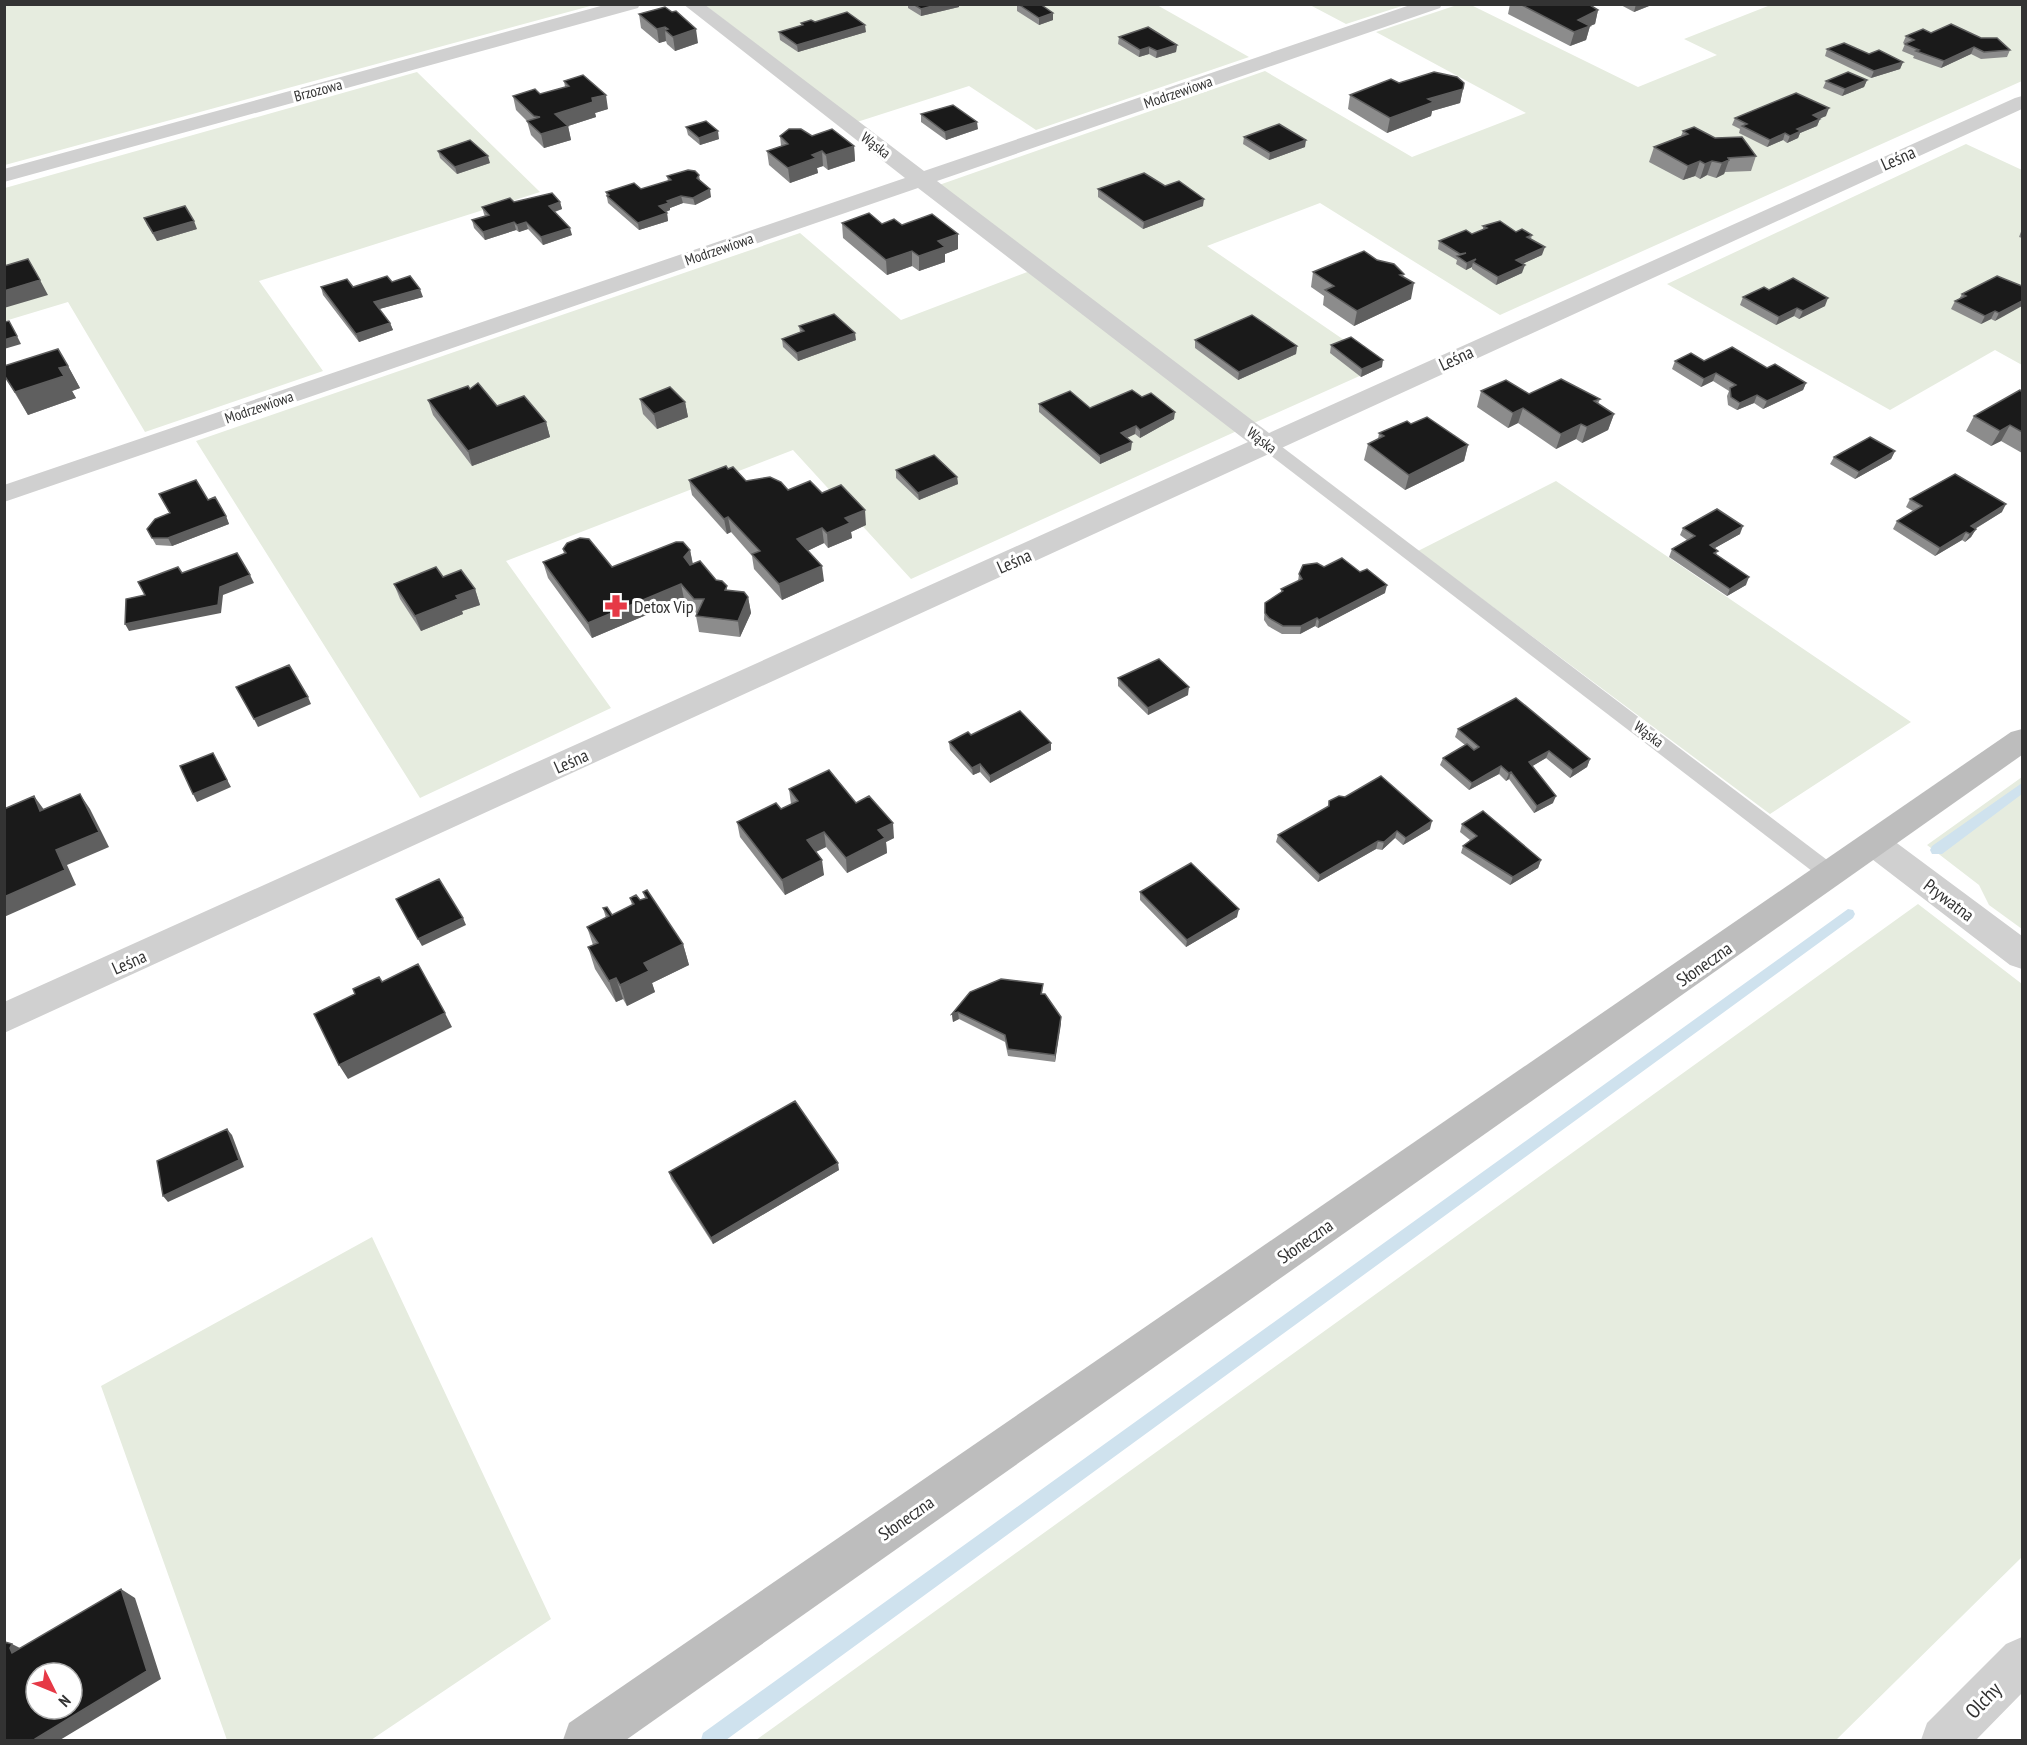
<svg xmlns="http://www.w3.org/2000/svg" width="2027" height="1745" viewBox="0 0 2027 1745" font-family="'PT Sans Narrow',sans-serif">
<rect width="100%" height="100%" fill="#fff"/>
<!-- green -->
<path fill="#e6ecdf" d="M5,4H594V5L5,165Z
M705,5H1157L1249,57L1036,130L969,86L857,122Z
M1310,5H1405L1346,24Z
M1457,5H1471L1638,87L1717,55L1684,39L1768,6L1765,5H2022V81L1500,315L1320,203L1207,246L1382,366L1254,423L939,185L1265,71L1412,157L1526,113L1376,32Z
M417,72L540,192L259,281L323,371L145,432L68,302L5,321V188Z
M1966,144L2022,170V365L1995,350L1890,410L1667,284Z
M800,233L901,320L1030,271L1239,430L911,579L793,450L506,561L611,708L420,798L196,441Z
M1556,481L1911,722L1770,814L1418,551Z
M2022,777V929L1989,905L1979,885L1927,845Z
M1918,904L2022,984V1557L1836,1740H756Z
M372,1237L551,1619L371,1740H227L101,1386Z"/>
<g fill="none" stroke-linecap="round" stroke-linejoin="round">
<!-- stream -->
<path fill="#cfe2ee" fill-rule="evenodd" d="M2022,783V794L1942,854H1932L1930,850L1932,846Z
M1848,909L1853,910L1855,914L1853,918L726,1740H701L703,1733Z"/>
<!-- lane -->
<path fill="#d0d0d0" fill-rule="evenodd" d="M1267,439L1273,440L1839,869L1843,875L1839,881L1832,883L1825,881L1261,448L1259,444Z"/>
<!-- street -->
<path fill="#d0d0d0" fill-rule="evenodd" d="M608,4H640L638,8L4,182V169Z
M683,4H704L924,171L1413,4H1442L1440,8L937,181L1269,433L2015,98L2022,96V109L4,1033V1002L1248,442L918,188L4,502V485L905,178Z
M1875,832L1886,835L2022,936V969L2010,965L1864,853L1859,844L1864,835Z
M2022,1637V1693L1976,1740H1921L1927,1723L2006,1644Z"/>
<!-- secondary -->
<path fill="#bdbdbd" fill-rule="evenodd" d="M2022,729V755L626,1740H563L569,1723L2011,732Z"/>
</g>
<!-- wall -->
<path fill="#8c8c8c" d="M908,4H959V7L921,16L908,8Z
M1017,4H1044V7L1053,20L1039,25L1017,11Z
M1510,4H1575L1598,10L1595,24L1590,26L1586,40L1570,46L1508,14Z
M1619,4H1649V6L1634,12Z
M639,14L698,43L675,51L667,44L666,41L659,43L641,28Z
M815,22L866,32L798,52L780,40L779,32L801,26V23Z
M1931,33L2010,50L2007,57L1981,59L1971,54L1941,68L1913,58L1914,56L1902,51L1905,44L1903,43L1906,36Z
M1119,37L1177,45L1176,52L1156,58L1149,54L1139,57L1118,44Z
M1827,49L1869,54L1903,62L1900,69L1871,78L1825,56Z
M1867,80L1864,87L1842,96L1823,88L1826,81Z
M564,81L608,109L595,113L596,117L568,126L571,140L544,148L531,135L527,121L516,110L513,96L540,94L565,87Z
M1399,83L1463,89L1460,103L1432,111L1431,116L1387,133L1348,109L1350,95Z
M921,114L978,129L946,140L921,122Z
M1826,116L1820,118L1817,126L1800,133L1798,138L1787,143L1783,140L1767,147L1739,133L1740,129L1732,125L1735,118Z
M686,127L719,139L700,145L688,135Z
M1683,131L1715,138L1756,156L1751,171L1725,172L1724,174L1716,178L1707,175L1700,179L1695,176L1683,180L1649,162L1654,147L1681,136Z
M780,136H812L854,146L855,161L828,170L823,166L817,168L818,173L790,183L769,165L767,151L781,146Z
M1244,137L1305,147L1269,160L1243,144Z
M438,151L490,163L457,174L440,158Z
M699,175L700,180L711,197L695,205L683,203L670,208V210L666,212L667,213L668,221L639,230L608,203L606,192L641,189L668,181L667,176Z
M1165,186L1203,206L1143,229L1098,197V189Z
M514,202H560L562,209L555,212L572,235L543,245L528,229L519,232L516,230L485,240L474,228L472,220L485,216L484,214L482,207Z
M144,218L197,229L157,241L147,225Z
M842,223L902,225L958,249L945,254V262L919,271L912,266L887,275L843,238Z
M1483,226L1532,235L1531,239L1542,255L1522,264V273L1496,285L1472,269V267L1466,270L1456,264L1457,260L1438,249L1439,241L1472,234L1483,230Z
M2022,229V238L2019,237Z
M1377,260L1404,274L1403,277L1411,299L1354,326L1323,305L1324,296L1311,287L1313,272Z
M392,282L423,297L379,309L390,323L393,330L359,342L323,295L321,287H353Z
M2022,286L1995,321L1991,319L1981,324L1951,309L1955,301L1959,299L1962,294Z
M1743,297L1825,306L1799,319L1794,316L1776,325L1740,305Z
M799,326L856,340L798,361L783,347L782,339L800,332Z
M1195,340L1297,346L1296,354L1238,380L1195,348Z
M1331,345L1382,367L1361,377L1330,353Z
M1675,361H1704L1767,368L1806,383L1803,390L1763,409L1754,403L1737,410L1728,405L1727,396L1729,391L1713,381L1701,387L1672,369Z
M68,366L80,388L72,391L76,398L28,415L4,375Z
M470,389L497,406L546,422L550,437L472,466L433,415L428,400Z
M1481,391L1600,399L1598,404L1614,414L1608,430L1582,443L1576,439L1556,449L1518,423L1508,428L1477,407Z
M2022,392V453L2001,441L1991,446L1966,431L1974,416Z
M1142,397L1174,419L1140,438L1135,434L1127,438L1131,450L1100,464L1039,412V404L1090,408Z
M640,399L685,402L688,417L657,429L643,414Z
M1411,424L1468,445L1464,461L1405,490L1364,460L1368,444L1378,439L1379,433Z
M1895,451L1891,459L1855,479L1830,464L1834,457Z
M728,469L746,481L788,490L822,493L866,525L851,532L852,538L828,548L824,543L807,551L824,581L782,600L754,569L752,556L731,532L727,534L692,495L689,480Z
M896,470L957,477L958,484L919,500L896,478Z
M1910,499L2002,512L1975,529H1976L1971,537L1965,542L1962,540L1935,556L1893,529L1897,521L1913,511L1906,507Z
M208,500L226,516L229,524L172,546L156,545L147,529Z
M1683,528L1740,534L1715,548L1717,555L1746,585L1727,596L1669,557L1672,549L1687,540L1680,535Z
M563,549L612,567L690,550L693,564L716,580L727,586V590L748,597L751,613L740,637L699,632L696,616L697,614L684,599L592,638L548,578L543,562L564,554Z
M1324,567L1385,593L1318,628L1315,626L1300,634H1282L1268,626L1264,620L1265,603L1281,592V589L1298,581L1299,574Z
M443,577L475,589L480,605L462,611L463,614L421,631L400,599L394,584Z
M1118,678L1188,695L1148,715L1118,686Z
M1458,729L1590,759L1587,767L1570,778L1546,758L1532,766L1553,803L1534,813L1509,779L1506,781L1499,774L1469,790L1440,765L1443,758L1465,745L1455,737Z
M971,735L1051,743V750L990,783L980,772L973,775L950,750L949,742Z
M789,789L856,803L894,838L886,842L887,853L847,873L826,847L816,852L824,875L785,895L740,837L737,822L781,809L791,804Z
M1329,801L1430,829L1403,845L1395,838L1382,850L1376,849L1318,882L1276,842L1278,835L1328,807Z
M1462,824L1541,860L1538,868L1510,885L1461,853L1463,846L1470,840L1460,832Z
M643,892L683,944L689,965L652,983L655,992L627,1006L623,999L616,1002L595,969L588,947L593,945L587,927L606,918L603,908L612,915L632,905L630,898L640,900L645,898Z
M1140,892L1237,917L1186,947L1140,900Z
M1043,984L1042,994L1061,1017L1055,1062L1008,1056L1005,1042L959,1019L953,1022L952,1014Z
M839,1170L713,1244L671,1179L669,1172Z"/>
<!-- shaded-wall -->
<path fill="#5f5f5f" d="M940,4H959V7L921,16V9Z
M1636,4H1649V6L1634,12Z
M1598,10L1595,24L1590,26L1586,40L1570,46L1578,20Z
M1053,13V20L1039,25V18Z
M865,25L866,32L798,52L797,45Z
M665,27L666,31L665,30L666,41L659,43L657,29Z
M696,29L698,43L675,51L673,37Z
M1177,45L1176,52L1156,58L1157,51Z
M1149,47V54L1139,57L1140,50Z
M1974,47L1971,54L1941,68L1944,61Z
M1903,62L1900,69L1871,78L1874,71Z
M1867,80L1864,87L1842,96L1845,89Z
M1463,89L1460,103L1432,111L1431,116L1387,133L1390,118L1428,99Z
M606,95L608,109L595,113L596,117L568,126L571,140L544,148L541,134L555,114L592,98Z
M1829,108L1826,116L1810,123L1813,115Z
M1820,119L1817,126L1800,133L1798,138L1787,143L1790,136L1797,129Z
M977,122L978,129L946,140L945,132Z
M718,131L719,139L700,145L699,138Z
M1785,133L1783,140L1767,147L1770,140Z
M1306,140L1305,147L1269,160L1270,153Z
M854,146L855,161L828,170L826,155Z
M822,151L823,166L817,168L818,173L790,183L788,168L812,155Z
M488,156L490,163L457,174L455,167Z
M1729,160L1724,174L1716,178L1722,163Z
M1700,161L1695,176L1683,180L1688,166Z
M1712,161L1707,175L1700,179L1705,164Z
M710,189L711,197L695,205L693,198Z
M681,196L683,203L670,208V210L661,214L659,206L667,201Z
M1204,199L1203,206L1143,229L1144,222Z
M560,202L562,209L550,213L549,206Z
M667,213L668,221L639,230L638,223Z
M194,221L197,229L157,241L153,233Z
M514,222L516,230L485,240L483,232Z
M526,222L528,229L519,232L517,225Z
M570,228L572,235L543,245L541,237Z
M958,234V249L945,254V262L919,271V256L938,241Z
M1545,247L1542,255L1514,268L1516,260Z
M912,251V266L887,275L886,260Z
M1476,259L1473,262L1472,267L1466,270L1467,263Z
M1525,265L1522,273L1496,285L1498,277Z
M40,280L48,295L4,308V291Z
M1414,283L1411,299L1354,326L1357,311Z
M420,289L423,297L376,310L374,302Z
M1828,298L1825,306L1799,319L1803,311Z
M2022,301V306L1995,321L1999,313Z
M1797,308L1794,316L1776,325L1779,317Z
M1995,311L1991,319L1981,324L1985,316Z
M390,323L393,330L359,342L356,334Z
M855,333L856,340L798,361L797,353Z
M17,336L21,344L4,349V340Z
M1297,346L1296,354L1238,380L1239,372Z
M1383,360L1382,367L1361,377L1362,369Z
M68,366L80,388L72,391L76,398L28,415L15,392L59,368Z
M1716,373L1713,381L1701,387L1704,379Z
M1806,383L1803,390L1763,409L1767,401Z
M1757,395L1754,403L1737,410L1740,403Z
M685,402L688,417L657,429L654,414Z
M1523,408L1518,423L1508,428L1513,413Z
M1175,412L1174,419L1140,438V430Z
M1614,414L1608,430L1582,443L1587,427Z
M546,422L550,437L472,466L468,451Z
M1581,424L1576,439L1556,449L1561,434Z
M2010,425L2001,441L1991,446L2000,431Z
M1136,426L1135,434L1120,441L1121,433Z
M1132,442L1131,450L1100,464V456Z
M1468,445L1464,461L1405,490L1409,475Z
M1895,451L1891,459L1855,479L1859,472Z
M957,477L958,484L919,500L918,493Z
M2006,504L2002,512L1968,533L1971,526Z
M865,510L866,525L851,532L852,538L828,548L827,533L845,518Z
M226,516L229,524L172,546L168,538Z
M728,517L731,532L727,534L724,519Z
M1743,526L1740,534L1706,553L1710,545Z
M822,528L824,543L799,555L797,539Z
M1976,529L1971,537L1965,542L1970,534Z
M1966,532L1962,540L1935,556L1940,548Z
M690,550L693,566L687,573L684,557Z
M822,566L824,581L782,600L779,584Z
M250,575L254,583L223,595L221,613L129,631L125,624Z
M1749,577L1746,585L1727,596L1730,589Z
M681,584L684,599L592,638L588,623Z
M1387,585L1385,593L1318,628L1319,620Z
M475,589L480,605L462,611L463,614L421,631L415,616L456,596Z
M748,597L751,613L740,637L738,621Z
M1317,618L1315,626L1300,634L1301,626Z
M1189,687L1188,695L1148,715V708Z
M308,697L311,704L258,727L254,719Z
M1051,743V750L990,783V776Z
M1549,751L1546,758L1526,770L1529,762Z
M213,753L231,787L197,802L193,794Z
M1590,759L1587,767L1570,778L1573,770Z
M980,764V772L973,775L972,768Z
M1501,766L1499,774L1469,790L1472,783Z
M1511,772L1509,779L1506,781L1509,773Z
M80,794L90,809L109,847L67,865L76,885L4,917V897L56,850Z
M34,796L45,811H40Z
M1556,796L1553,803L1534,813L1537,806Z
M1432,821L1430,829L1403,845L1406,838Z
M893,823L894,838L886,842L887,853L847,873L846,858L878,830Z
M1397,831L1395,838L1382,850L1384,842Z
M824,832L826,847L809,855L807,840Z
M1378,841L1376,849L1318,882L1320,875Z
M822,860L824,875L785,895L782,880Z
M1541,860L1538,868L1510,885L1513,877Z
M1239,909L1237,917L1186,947L1187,940Z
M463,918L466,925L422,946L418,939Z
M683,944L689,965L652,983L655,992L627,1006L620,985L644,963Z
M616,978L623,999L616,1002L609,981Z
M958,1012L959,1019L953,1022L952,1014Z
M445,1013L452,1027L348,1079L339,1065Z
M1061,1017V1024L1055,1062V1055Z
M227,1129L232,1135L244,1167L168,1202L163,1196Z
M838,1163L839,1170L713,1244L711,1238Z
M121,1589L135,1598L161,1679L60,1740H35V1739Z
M12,1644L28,1652L12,1653L10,1648Z"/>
<!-- building -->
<path fill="#1a1a1a" stroke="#5f5f5f" stroke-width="1.5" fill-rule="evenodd" d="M913,4H940L921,9Z
M1018,4H1040L1053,13L1039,18Z
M1520,4L1590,5L1598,10L1578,20L1590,26L1574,32Z
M665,7L672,12L676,11L696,29L673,37L665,30L668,29L665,27L657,29L639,14Z
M847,12L865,25L797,45L779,32L803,25L801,23L811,20L815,22Z
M1951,24L1981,38H1997L2010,50L1984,52L1974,47L1944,61L1916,51L1919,50L1905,44L1914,40L1906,36L1923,29L1931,33Z
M1148,27L1177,45L1157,51L1149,47L1140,50L1119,37Z
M1844,43L1869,54L1879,50L1903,62L1874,71L1827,49Z
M1434,72L1457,77L1464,83L1463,89L1428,99L1434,102L1390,118L1350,95L1391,79L1399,83Z
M1848,72L1867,80L1845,89L1826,81Z
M583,75L606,95L592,98L593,102L555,114L568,126L541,134L527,121L540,117L534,116L513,96L535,89L540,94L569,86L564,81Z
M1796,93L1829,108L1813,115L1820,119L1797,129L1801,131L1790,136L1785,133L1770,140L1742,126L1747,124L1735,118Z
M953,105L977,122L945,132L921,114Z
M706,121L718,131L699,138L686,127Z
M1279,124L1306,140L1270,153L1244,137Z
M1694,127L1715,138L1742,137L1756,156L1728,158L1729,160L1722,163L1712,161L1705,164L1700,161L1688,166L1654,147L1688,134L1683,131Z
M789,129H801L812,136L832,129L854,146L826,155L822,151L812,155L816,158L788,168L767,151L788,144L780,136Z
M470,140L488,156L455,167L438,151Z
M688,170L695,171L699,175L697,178L710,189L693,198L681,196L667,201L669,203L659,206L667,213L638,223L607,196L609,195L606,192L634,183L641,189L671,180L667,176Z
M1144,173L1165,186L1179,181L1204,199L1144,222L1098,189Z
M552,193L560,202L549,206L570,228L541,237L526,222L517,225L514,222L483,232L472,220L489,215L482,207L510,198L514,202Z
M185,206L194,221L153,233L144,218Z
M869,213L882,224L894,219L902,225L932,214L958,234L938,241L945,247L919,256L912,251L886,260L842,223Z
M1500,221L1516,232L1522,229L1532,235L1527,237L1545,247L1516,260L1525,265L1498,277L1473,262L1476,259L1467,263L1457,256L1466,253L1460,254L1439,241L1466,230L1472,234L1487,228L1483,226Z
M1364,251L1377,260L1394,264L1404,274L1400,275L1414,283L1357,311L1325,290L1334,286L1313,272Z
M28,259L40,280L4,291V266Z
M387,276L392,282L410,276L420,289L374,302L390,323L356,334L321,287L347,279L353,287Z
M1997,276L2022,286V301L1999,313L1995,311L1985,316L1955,301L1966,296L1962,294Z
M1793,278L1828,298L1803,311L1797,308L1779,317L1743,297L1764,287L1769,290Z
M834,314L855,333L797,353L782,339L804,331L799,326Z
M1252,315L1297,346L1239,372L1195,340Z
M9,321L17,336L4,340V322Z
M1351,337L1383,360L1362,369L1331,345Z
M1732,347L1767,368L1775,364L1806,383L1767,401L1757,395L1740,403L1731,397L1730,388L1736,385L1716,373L1704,379L1675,361L1691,353L1704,361Z
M58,349L68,366L59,368L64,376L15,392L4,375V366Z
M1561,379L1600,399L1594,401L1614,414L1587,427L1581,424L1561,434L1523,408L1513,413L1481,391L1506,380L1529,394Z
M478,383L497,406L524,396L546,422L468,451L428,400L468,386L470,389Z
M670,387L685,402L654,414L640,399Z
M1132,390L1142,397L1151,393L1175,412L1140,430L1136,426L1121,433L1132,442L1100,456L1039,404L1070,391L1090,408Z
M2020,390L2022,392V432L2010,425L2000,431L1974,416Z
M1427,417L1468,445L1409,475L1368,444L1384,436L1379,433L1407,421L1411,424Z
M1870,437L1895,451L1859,472L1834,457Z
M934,455L957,477L918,493L896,470Z
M726,466L728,469L733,467L746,481L770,477L781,482L788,490L810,481L822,493L841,485L865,510L845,518L850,523L827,533L822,528L797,539L822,566L779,584L752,554L760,551L728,517L724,519L689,480Z
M1955,474L2006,504L1971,526L1976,529L1970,534L1966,532L1940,548L1897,521L1922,506L1910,499Z
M196,480L208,500L215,497L226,516L168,538H152L147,529L155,519L170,513L159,494Z
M1717,509L1743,526L1710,545L1718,551L1714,553L1749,577L1730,589L1672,549L1695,536L1683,528Z
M580,538L589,539L612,567L676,542H683L690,550L684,557L690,565L700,561L716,580L722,581L727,586L725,590L744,592L748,597L738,621L696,616L704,599H694L681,584L588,623L543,562L566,553L563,549L567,543Z
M237,553L250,575L220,587L218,605L125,624L126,599L145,595L138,582L178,567L182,573Z
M1342,558L1360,572L1367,569L1387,585L1319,620L1317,618L1301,626H1283L1269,618L1265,613V603L1283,591L1281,589L1302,579L1299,574L1303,565L1317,563L1324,567Z
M436,567L443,577L461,570L475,589L456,596L458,599L415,616L394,584Z
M1159,659L1189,687L1148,708L1118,678Z
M289,665L308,697L254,719L236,687Z
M1516,698L1590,759L1573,770L1549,751L1529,762L1556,796L1537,806L1511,772L1509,773L1501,766L1472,783L1443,758L1467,744L1474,750L1479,747L1458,729Z
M1020,711L1051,743L990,776L980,764L972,768L949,742L968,732L971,735Z
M213,753L227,780L193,794L180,766Z
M829,770L856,803L869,796L893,823L878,830L885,838L846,858L824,832L807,840L822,860L782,880L737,822L776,803L781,809L798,801L789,789Z
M1381,776L1432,821L1406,838L1397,831L1384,842L1378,841L1320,875L1278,835L1329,806V801L1339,796L1345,797Z
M80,794L99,832L56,850L65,870L4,897V809L34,796L40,811Z
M1483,811L1541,860L1513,877L1463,846L1477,836L1462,824Z
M1191,863L1239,909L1187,940L1140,892Z
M439,879L463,918L418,939L396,899Z
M647,890L683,944L644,963L649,971L620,985L616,978L609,981L588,947L598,943L587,927L609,916L603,908L607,907L612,915L634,904L630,898L636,895L640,900L647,898L643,892Z
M418,964L445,1013L339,1065L314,1014L355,994L353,989L379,977L382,982Z
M1001,979L1043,984L1041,994H1045L1061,1017L1055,1055L1008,1049L1005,1035L958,1012L952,1014L970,992Z
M795,1101L838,1163L711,1238L669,1172Z
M227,1129L239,1160L163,1196L157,1161Z
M121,1589L147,1671L35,1739V1740H4L5,1642L12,1644L10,1648L12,1653ZM36,1673H72V1709H36Z"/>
<!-- icons -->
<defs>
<g id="pharmacy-bare" transform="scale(1.8)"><path d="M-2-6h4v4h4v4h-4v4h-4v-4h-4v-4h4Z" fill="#e63946" stroke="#fff" stroke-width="2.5" paint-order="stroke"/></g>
</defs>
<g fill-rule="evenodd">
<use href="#pharmacy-bare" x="616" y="606"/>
</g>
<g text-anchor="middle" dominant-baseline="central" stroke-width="6" stroke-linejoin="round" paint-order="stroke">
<!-- far-street labels -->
<g font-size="15" fill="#333" stroke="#fff">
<text transform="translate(318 90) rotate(-15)">Brzozowa</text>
<text transform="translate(1178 92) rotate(-19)">Modrzewiowa</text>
<text transform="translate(876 145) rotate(37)">Wąska</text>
<text transform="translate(719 249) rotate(-19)">Modrzewiowa</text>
<text transform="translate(259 407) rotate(-19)">Modrzewiowa</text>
<text transform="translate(1262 440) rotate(37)">Wąska</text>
<text transform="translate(1649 734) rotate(37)">Wąska</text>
</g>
<!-- street labels -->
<g font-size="18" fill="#333" stroke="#fff">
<text transform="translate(1898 158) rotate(-24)">Leśna</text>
<text transform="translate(1456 358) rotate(-25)">Leśna</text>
<text transform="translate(1014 561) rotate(-24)">Leśna</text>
<text transform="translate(571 761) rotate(-24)">Leśna</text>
<text transform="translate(1949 900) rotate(37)">Prywatna</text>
<text transform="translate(129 962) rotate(-24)">Leśna</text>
<text transform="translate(1704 964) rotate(-35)">Słoneczna</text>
<text transform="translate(1305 1241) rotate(-35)">Słoneczna</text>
<text transform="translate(906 1518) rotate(-35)">Słoneczna</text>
</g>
<!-- poi labels -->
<g font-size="18" fill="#333" stroke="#fff" text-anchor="start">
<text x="634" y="606">Detox Vip</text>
</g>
<!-- near-street labels -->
<g font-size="21" fill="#333" stroke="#fff">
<text transform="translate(1983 1700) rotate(-46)">Olchy</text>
</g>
</g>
<!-- border -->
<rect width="2027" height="1745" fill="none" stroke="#333333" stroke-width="12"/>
<!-- north arrow -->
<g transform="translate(54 1691) rotate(133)"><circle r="28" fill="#ffffff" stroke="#adadad" stroke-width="1.5"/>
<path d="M0-4.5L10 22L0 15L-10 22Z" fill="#e63946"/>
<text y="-9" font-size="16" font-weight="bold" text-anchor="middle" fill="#333333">N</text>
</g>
</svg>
